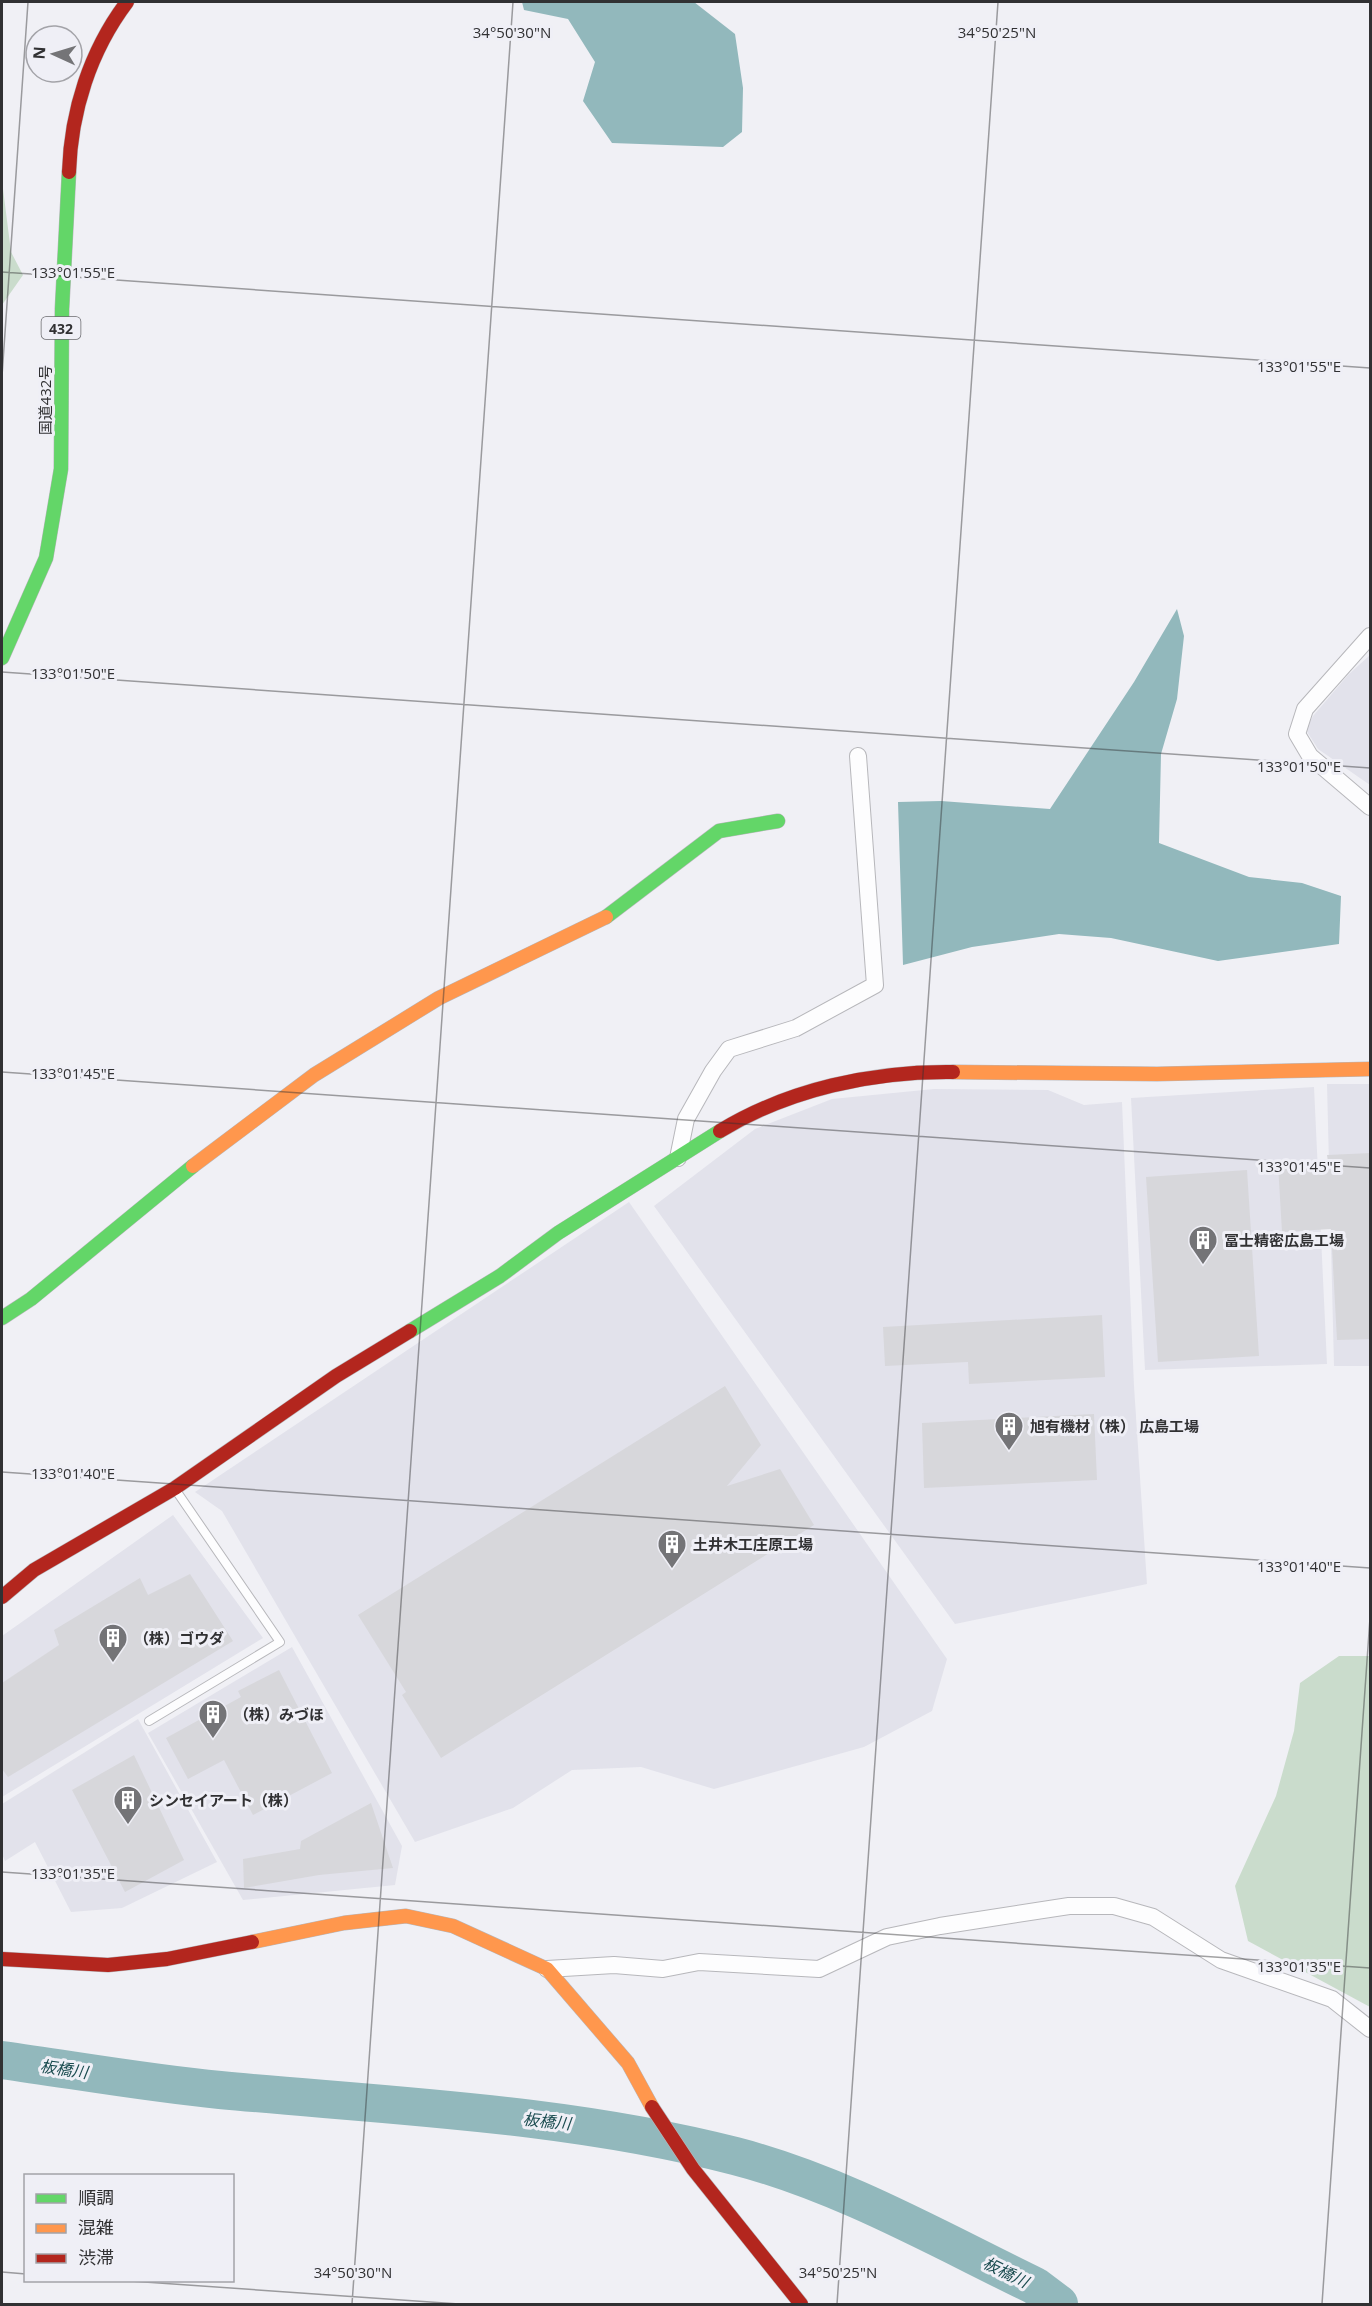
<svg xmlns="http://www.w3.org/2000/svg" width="1372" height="2306" viewBox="0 0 1372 2306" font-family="'Open Sans','Noto Sans JP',sans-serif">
<rect width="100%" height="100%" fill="#f0f0f5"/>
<!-- built -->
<path fill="#e2e2eb" d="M1370,655V785L1318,749L1306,730L1313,716L1348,675Z
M1327,1084H1370V1366H1334Z
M1314,1087L1327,1364L1145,1370L1131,1098Z
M934,1089L1048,1090L1084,1105L1122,1102L1134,1386L1147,1584L955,1624L654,1206L755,1129L832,1099Z
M629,1202L947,1659L932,1711L864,1747L714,1789L641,1767L572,1770L513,1808L415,1842L222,1511L195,1492Z
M173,1515L263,1638L2,1797V1636Z
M292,1647L402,1846L395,1885L243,1900L148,1733Z
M138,1719L217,1862L122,1908L71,1912L35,1842L5,1861L2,1854V1804Z"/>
<!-- forest -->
<path fill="#cadccc" d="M2,181L11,252L23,275L2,305Z
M1339,1656H1370V2007L1248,1941L1235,1886L1276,1796L1294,1731L1300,1683Z"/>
<!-- water -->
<path fill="#92b8bc" d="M522,2H694L735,34L743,88L742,132L723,147L612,143L583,101L595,62L568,19L524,10Z
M1177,609L1184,636L1177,699L1161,754L1159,843L1249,877L1302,883L1341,896L1339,944L1218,961L1111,938L1059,934L972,947L903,965L898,802L941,801L1050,809L1134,682Z"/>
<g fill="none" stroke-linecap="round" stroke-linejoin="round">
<!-- river -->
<path stroke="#92b8bc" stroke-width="38" d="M2,2060C74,2070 147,2083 220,2090C392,2106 567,2113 735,2156C840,2183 938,2239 1035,2286L1059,2304"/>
</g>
<!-- building -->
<path fill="#d7d7db" d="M1371,1153V1339L1337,1340L1331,1229L1282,1232L1278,1164L1328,1162L1327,1155Z
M1247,1170L1259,1356L1158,1362L1146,1177Z
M1102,1315L1105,1377L969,1384L968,1362L885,1366L883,1327Z
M725,1386L761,1445L727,1486L780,1469L814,1525L441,1758L402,1695L406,1692L358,1615Z
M1094,1414L1097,1480L924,1488L922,1423Z
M190,1574L233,1641L8,1777L2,1769V1683L59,1645L54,1630L140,1578L148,1595Z
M279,1670L332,1773L253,1815L224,1760L188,1779L166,1738L241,1697L238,1691Z
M134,1755L184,1860L125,1892L72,1790Z
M371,1803L393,1868L319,1875L244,1888L243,1859L300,1849L301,1841Z"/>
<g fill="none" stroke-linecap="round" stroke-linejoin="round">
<!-- lane casing -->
<g stroke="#b7b7bb" stroke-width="10">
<path id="lane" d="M149,1721L280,1642L175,1489"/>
</g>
<!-- street casing -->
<g stroke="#b7b7bb" stroke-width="18">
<path id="street" d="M1370,636L1305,709L1297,734L1310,756L1370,807
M678,1158L686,1119L713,1071L729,1049L796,1028L875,985L858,756
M547,1969L614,1965L663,1969L699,1962L819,1969L887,1937L940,1926L1069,1906H1114L1153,1917L1221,1960L1332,1999L1370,2029"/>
</g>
<!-- fast casing -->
<g stroke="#b7b7bb" stroke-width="15">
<path id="fast" d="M2,658L46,558L61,469L62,309L69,172
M606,917L719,831L778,821
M2,1318L31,1299L193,1166
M410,1331L500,1276L558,1233L720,1131"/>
</g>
<!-- slow casing -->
<g stroke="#b7b7bb" stroke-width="15">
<path id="slow" d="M953,1072L1157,1074L1370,1069
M193,1166L314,1075L439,998L606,917
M252,1942L344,1923L406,1916L453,1926L547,1969L628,2063L652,2107"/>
</g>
<!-- jam casing -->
<g stroke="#b7b7bb" stroke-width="15">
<path id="jam" d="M69,172C71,111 90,51 127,2
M720,1131C789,1089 873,1071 953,1072
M2,1597L34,1570L175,1488L336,1376L410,1331
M2,1959L108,1965L167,1959L252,1942
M652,2107L693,2169L801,2304"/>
</g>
<!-- lane -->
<use href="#lane" stroke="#fdfdfe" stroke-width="8"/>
<!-- street -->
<use href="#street" stroke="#fdfdfe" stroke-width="16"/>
<!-- fast -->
<use href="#fast" stroke="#63d668" stroke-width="14"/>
<!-- slow -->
<use href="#slow" stroke="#ff974d" stroke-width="14"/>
<!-- jam -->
<use href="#jam" stroke="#b3261e" stroke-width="14"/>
</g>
<!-- ticks -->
<path fill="none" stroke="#313133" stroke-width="1.5" stroke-opacity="0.45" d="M2,272L1370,368M2,376L28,2M2,672L1370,768M2,1072L1370,1168M2,1472L1370,1568M2,1872L1370,1968M2,2272L26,2274M116,2280L459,2304M352,2304L513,2M837,2304L998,2M1322,2304L1370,1618"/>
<!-- icons -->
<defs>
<g id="building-pin" transform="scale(1.5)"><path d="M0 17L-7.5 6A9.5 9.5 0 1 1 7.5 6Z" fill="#747477" stroke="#efeff6"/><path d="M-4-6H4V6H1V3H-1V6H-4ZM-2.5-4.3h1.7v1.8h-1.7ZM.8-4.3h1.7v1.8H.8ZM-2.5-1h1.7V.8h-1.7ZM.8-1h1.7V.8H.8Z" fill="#fff"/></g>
</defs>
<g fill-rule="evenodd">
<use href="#building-pin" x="1203" y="1240"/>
<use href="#building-pin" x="1009" y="1426"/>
<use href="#building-pin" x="672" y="1544"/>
<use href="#building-pin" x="113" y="1638"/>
<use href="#building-pin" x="213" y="1714"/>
<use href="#building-pin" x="128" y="1800"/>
</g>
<g text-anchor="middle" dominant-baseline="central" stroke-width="6" stroke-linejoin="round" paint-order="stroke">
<!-- shield labels -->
<rect fill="#efeff6" stroke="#6a6a6e" stroke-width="1.5" x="41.5" y="317" width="39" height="22" rx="4.5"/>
<g font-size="14" font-weight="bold" fill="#313133">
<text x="61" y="328">432</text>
</g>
<!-- street labels -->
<g font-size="15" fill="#313133" stroke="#efeff6">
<text transform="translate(45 400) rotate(-90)">国道432号</text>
</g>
<!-- poi labels -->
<g font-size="15" font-weight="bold" fill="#313133" stroke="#efeff6" text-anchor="start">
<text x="1224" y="1240">冨士精密広島工場</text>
<text x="1030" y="1426">旭有機材（株） 広島工場</text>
<text x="693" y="1544">土井木工庄原工場</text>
<text x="134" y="1638">（株）ゴウダ</text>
<text x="234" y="1714">（株）みづほ</text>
<text x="149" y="1800">シンセイアート（株）</text>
</g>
<!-- water labels -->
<g font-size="16" font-style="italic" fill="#1b4c50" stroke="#efeff6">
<text transform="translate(64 2069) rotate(8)">板橋川</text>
<text transform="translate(547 2121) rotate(6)">板橋川</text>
<text transform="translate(1006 2272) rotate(26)">板橋川</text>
</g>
</g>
<g font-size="15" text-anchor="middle" fill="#313133" stroke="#efeff6" stroke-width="6" stroke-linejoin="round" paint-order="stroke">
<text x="512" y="38">34°50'30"N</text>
<text x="997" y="38">34°50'25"N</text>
<text x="73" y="278">133°01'55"E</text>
<text x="1299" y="372">133°01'55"E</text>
<text x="73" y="679">133°01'50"E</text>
<text x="1299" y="772">133°01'50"E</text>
<text x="73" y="1079">133°01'45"E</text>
<text x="1299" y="1172">133°01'45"E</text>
<text x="73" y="1479">133°01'40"E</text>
<text x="1299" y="1572">133°01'40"E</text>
<text x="73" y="1879">133°01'35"E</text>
<text x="1299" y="1972">133°01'35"E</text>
<text x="353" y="2278">34°50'30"N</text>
<text x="838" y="2278">34°50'25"N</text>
</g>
<!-- border -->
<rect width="1372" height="2306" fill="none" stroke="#313133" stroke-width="6"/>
<!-- legend -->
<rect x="24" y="2174" width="210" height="108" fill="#efeff6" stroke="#a3a3a8" stroke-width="1.5"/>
<rect x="36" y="2194" width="30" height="9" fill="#63d668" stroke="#a3a3a8" stroke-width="1.5"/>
<text x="78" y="2204" font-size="18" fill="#313133">順調</text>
<rect x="36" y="2224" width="30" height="9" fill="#ff974d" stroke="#a3a3a8" stroke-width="1.5"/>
<text x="78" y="2234" font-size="18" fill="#313133">混雑</text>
<rect x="36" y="2254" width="30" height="9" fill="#b3261e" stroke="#a3a3a8" stroke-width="1.5"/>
<text x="78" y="2264" font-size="18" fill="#313133">渋滞</text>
<!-- north arrow -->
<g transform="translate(54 54) rotate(274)"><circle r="28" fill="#efeff6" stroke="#a3a3a8" stroke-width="1.5"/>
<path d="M0-4.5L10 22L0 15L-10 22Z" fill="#747477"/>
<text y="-9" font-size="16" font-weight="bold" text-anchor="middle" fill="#313133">N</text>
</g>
</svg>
